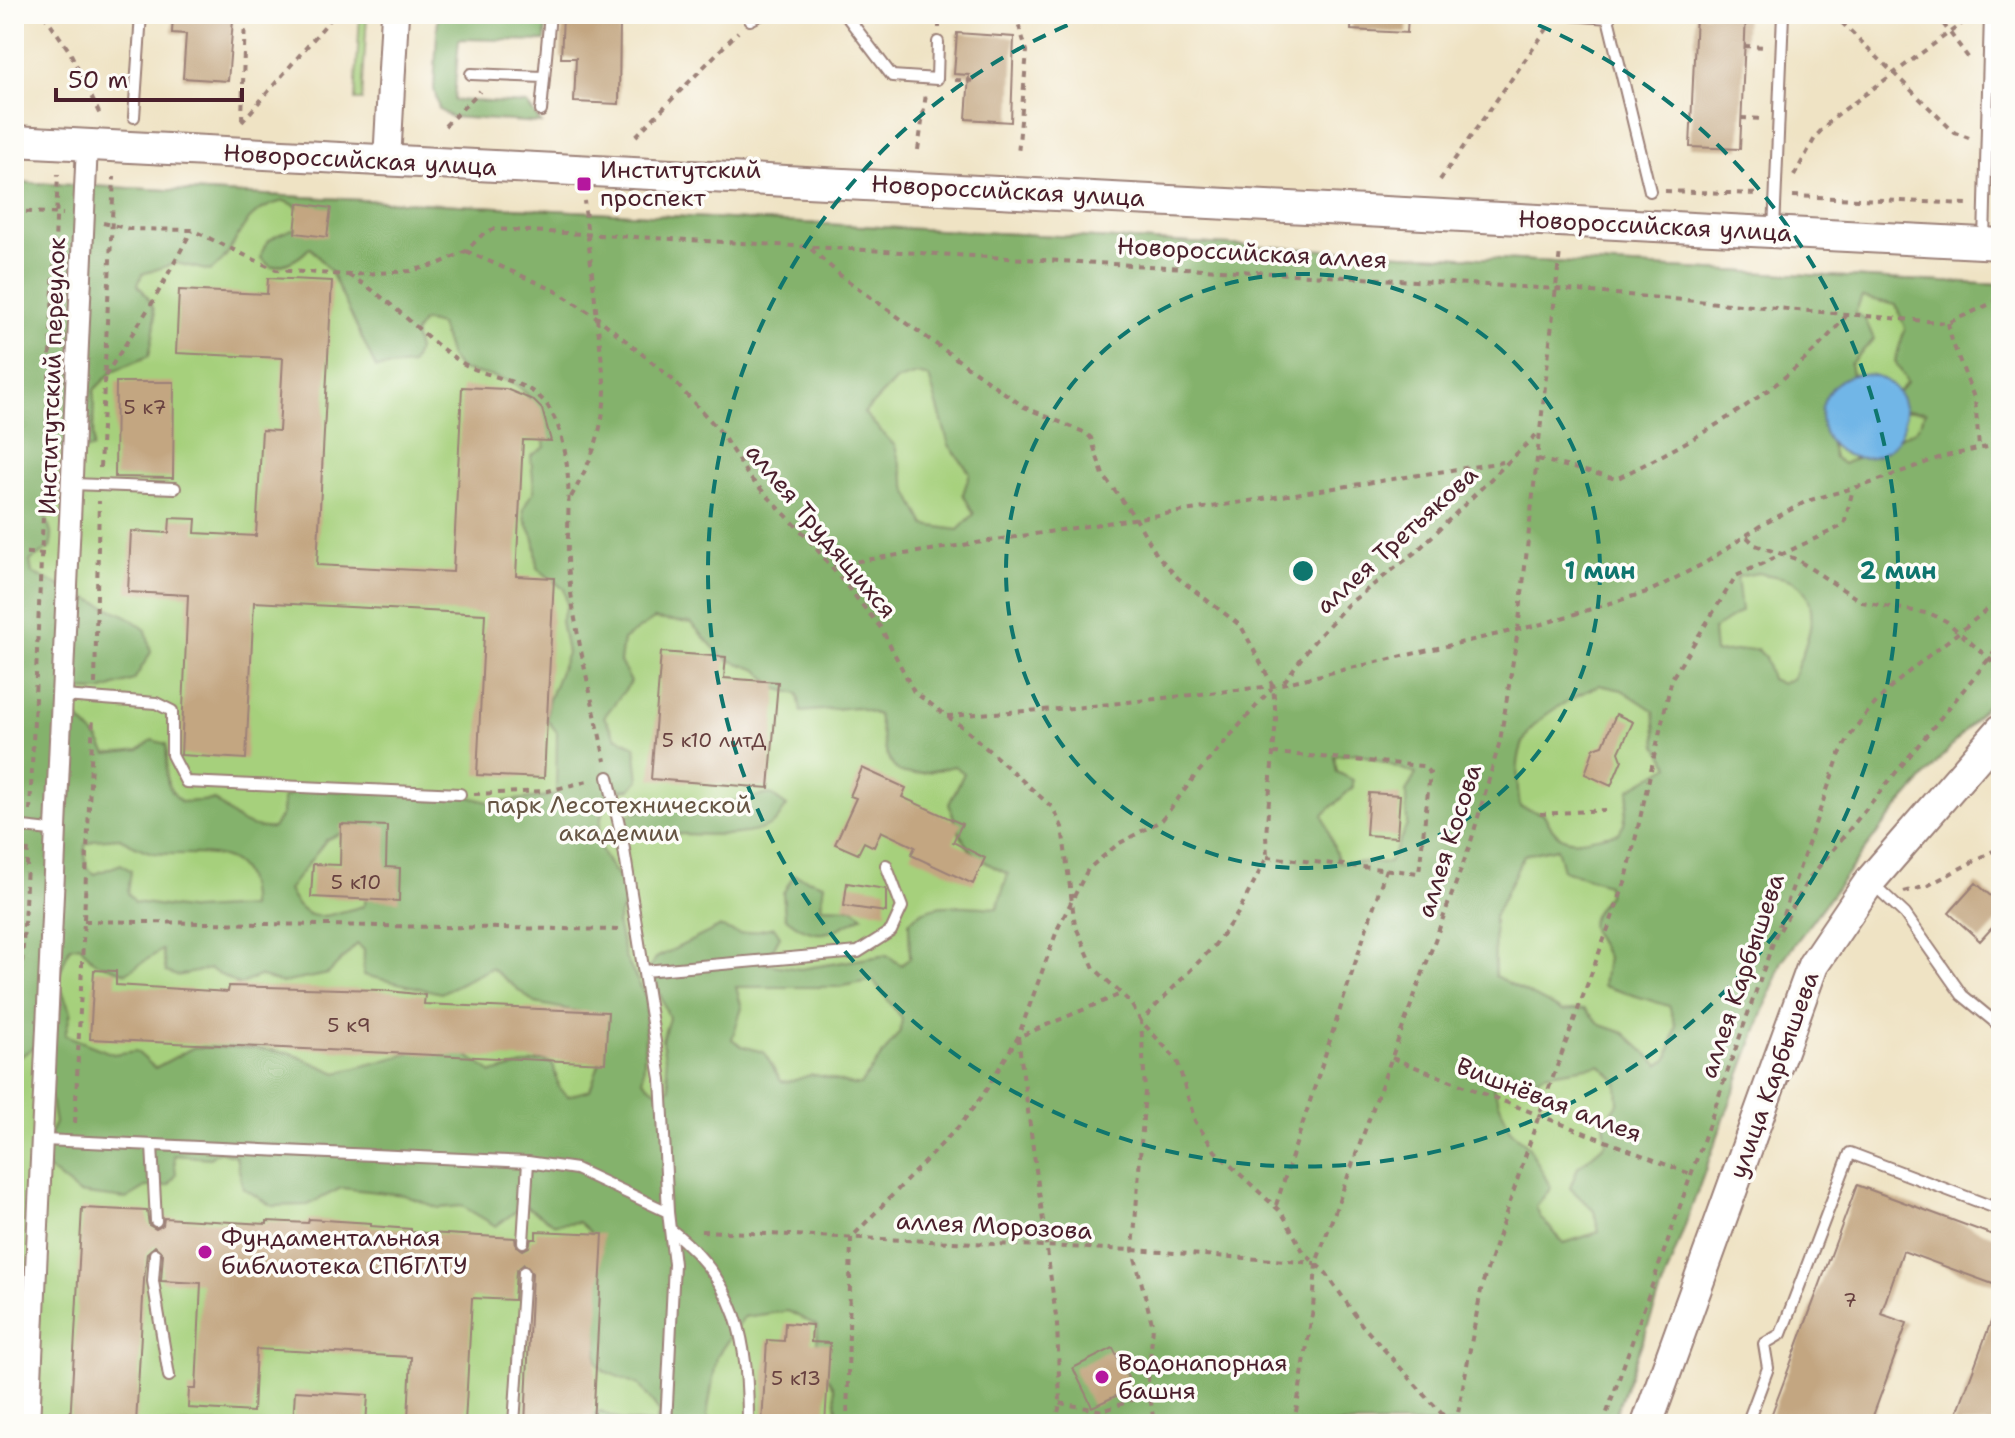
<svg xmlns="http://www.w3.org/2000/svg" width="2015" height="1438" viewBox="0 0 2015 1438" font-family="'Shantell Sans',sans-serif">
<rect width="100%" height="100%" fill="#fdfcf7"/>
<filter id="ink" filterUnits="userSpaceOnUse"><feTurbulence type="fractalNoise" baseFrequency=".0125" numOctaves="2"/><feDisplacementMap in="SourceGraphic" scale="16" xChannelSelector="R" yChannelSelector="G"/><feConvolveMatrix kernelMatrix="1 2 1 2 8 2 1 2 1" color-interpolation-filters="sRGB"/></filter>
<filter id="wash" filterUnits="userSpaceOnUse"><feTurbulence type="fractalNoise" baseFrequency=".006" numOctaves="4" result="noise"/><feDisplacementMap in="SourceGraphic" scale="32" xChannelSelector="R" yChannelSelector="G"/><feGaussianBlur stdDeviation="1.8" result="paint"/><feColorMatrix in="noise" values="0 0 0 0 0 0 0 0 0 0 0 0 0 0 0 0 0 1.4 0 .05"/><feComposite in="paint" operator="in"/></filter>
<g filter="url(#wash)">
<rect width="100%" height="100%" fill="#efe3c4"/>
<!-- green -->
<path fill="#a6d07c" stroke="#787854" stroke-width="2" d="M360,14H367L362,100H355Z
M14,182L2001,285V689L1884,824L1782,961L1612,1424H14Z"/>
<!-- forest -->
<path fill="#84b26c" stroke="#67684c" stroke-width="2" fill-rule="evenodd" d="M438,14H546L545,41L459,39L454,100L527,104L541,123L451,117L439,109L434,89Z
M14,182L2001,285V689L1884,824L1782,961L1612,1424H822L837,1411L834,1387L816,1358L818,1326L788,1311L744,1317L717,1356L707,1415L712,1424H592L591,1415L601,1411L622,1421L655,1424L660,1413L639,1385L604,1371L597,1362V1311L587,1282L590,1232L579,1222L555,1224L524,1205L496,1226L462,1206L438,1208L404,1195L341,1188L308,1205L272,1206L243,1188L236,1156L219,1151L210,1158L174,1155L176,1175L169,1185L146,1187L126,1199L78,1193L48,1169L44,1145L55,1123L43,1053L32,1048L14,1062ZM284,201L295,205L302,214V226C283,233 263,236 261,258L271,267C288,265 300,259 310,247L331,272L376,368L411,365L418,350L414,334L423,321L440,325L450,357L461,370C523,382 532,383 545,447L531,456L534,491C519,511 522,513 532,534C537,543 536,557 537,568L564,589L567,605L561,621L567,653L548,702L547,720L557,732L556,795L492,803L462,795L430,800L416,792L299,790L283,798L282,814L273,828C245,830 234,818 215,800L181,802C158,779 170,772 166,744L152,740L139,750L107,754L99,740L66,706L67,690L100,691L134,680L151,652L146,630L127,616L32,573L30,561L50,548L52,537L46,515V451C63,449 78,453 93,448L94,390L113,371L149,356C155,323 163,312 138,285L142,274L176,263L210,271C243,249 232,213 284,201ZM1862,297L1896,305L1905,328L1895,361L1907,382L1892,399L1899,410L1926,412L1916,430L1843,464L1834,457L1826,425L1856,396L1850,364L1874,339L1865,319L1855,313ZM917,374L929,377L949,445L970,473L963,494L974,514L958,530L925,525L907,490L895,446L864,413L895,381ZM1758,573C1770,576 1786,576 1796,583C1827,605 1803,651 1793,678L1782,684L1771,679L1765,657L1757,649L1715,653L1713,630L1741,611L1737,577ZM654,619L691,623L723,658L758,670L775,688L798,694L801,712L857,707L878,715C890,777 891,782 954,766L964,773L949,804C964,848 967,854 1008,874L997,908C968,907 930,898 909,922L910,958L901,965L887,955L800,969L765,964L780,936L774,927L740,934L719,927L656,958L650,967L669,1018L662,1040L670,1088L660,1093L643,1080L647,999L625,957L617,923L629,891C594,847 594,845 607,791L631,789L639,780L635,746L616,737L604,717L631,682L620,662L623,640ZM1599,685L1622,690L1654,711L1657,746L1670,766L1630,789L1624,824L1619,833C1580,838 1562,854 1544,814L1520,807C1509,729 1534,718 1599,685ZM1357,753L1416,774L1406,792L1407,825L1389,863L1339,862L1323,815L1353,787V780L1337,772L1334,756ZM347,831L367,895L364,906C328,914 307,930 288,890L327,839ZM119,838C130,843 143,851 154,853C199,858 252,839 250,907L194,910L135,902L128,893L131,871L121,864L95,874L86,867L85,845L95,840ZM1557,848L1563,870L1607,884L1608,895C1583,924 1589,926 1607,957L1603,986L1669,1006L1676,1026L1668,1059L1659,1065L1624,1033L1601,1025L1585,1009L1562,1011L1495,976L1494,917L1524,855ZM357,944L364,950L363,975L441,993L491,968L535,1003L597,1015L605,1047L590,1090L568,1096L559,1088L553,1064L543,1060L492,1073L462,1052L438,1046L337,1073L290,1053L255,1048L194,1047L155,1068L136,1051L113,1054L65,1035L71,1012L57,979L70,947L80,945L94,962L126,973L162,950L166,972L177,976L210,969L239,985L259,976L282,983L328,974ZM873,980L902,1019L900,1031L860,1085C843,1086 830,1076 814,1075C802,1075 794,1084 781,1081L764,1052L742,1046L732,1039L742,1008L736,987H839ZM1600,1065L1617,1081L1618,1103L1604,1121L1606,1143L1578,1167L1570,1188L1594,1211L1599,1232L1564,1243L1540,1217L1536,1206L1551,1188L1529,1147L1510,1130L1493,1087L1502,1080L1524,1086L1544,1074Z
M770,794L787,806C782,812 778,822 771,825C738,845 664,826 622,838L619,827L626,816L657,805L703,807Z
M794,875L824,884L821,907L854,908L863,916C829,934 816,943 785,917L783,893Z"/>
<!-- water -->
<path fill="#71b6e7" stroke="#5e6a89" stroke-width="2" d="M1821 416a42 42 0 1 1 84 0a42 42 0 1 1-84 0Z"/>
<g id="blocks">
<!-- building -->
<path fill="#c3a681" d="M173,14H230L229,20H233L228,81L183,78L186,34L172,33Z
M1352,14H1408L1407,33L1351,30Z
M1696,14H1746L1740,149L1690,147Z
M563,16L620,19L619,104L574,102L576,58H561Z
M957,33L1014,37L1011,122L966,119L969,75L954,74Z
M298,203L331,208L327,237L295,233Z
M268,278L332,281L317,565L453,572L462,387L506,389L533,400L542,409L551,441L523,440L516,576L554,578L544,778L477,775L485,614L254,602L246,759L181,755L188,595L128,592L131,531L169,533L170,518L196,519L195,533L256,536L262,430L279,431L283,358L176,353L179,290L267,294Z
M116,382H174L173,478L115,477Z
M661,652L726,657L724,678L778,682L769,788L651,779Z
M1616,714L1633,722L1619,752L1622,760L1611,786L1585,774L1594,748L1603,745Z
M862,768L906,788L902,797L962,824L953,842L985,858L973,884L911,855L915,847L881,831L874,847L864,842L858,854L835,844L856,798L850,796Z
M1369,793L1400,795L1397,837L1366,835Z
M341,824L387,826L386,867L400,868L399,901L311,897L313,864L340,865Z
M847,883L886,889V912L844,906Z
M1976,883L2001,905V918L1980,941L1949,913Z
M94,970L116,971V985L228,992L229,986L380,990L425,995L424,1004L608,1012L605,1063L90,1039Z
M1857,1185L2001,1238V1287L1903,1251L1881,1314L1907,1323L1870,1424H1768Z
M82,1208L147,1211L149,1225L156,1229L163,1225L164,1218L267,1224V1221L308,1223L309,1219L371,1223V1226L411,1229V1232L515,1238L516,1246L523,1250L529,1247L531,1239H536V1231L603,1234L593,1424H525L532,1273L524,1264L516,1271L514,1300L472,1298L465,1423L408,1419L411,1357L256,1349L253,1412L188,1408L189,1389H196L201,1283L161,1281L163,1254L155,1246L147,1253L144,1280L136,1424H70Z
M1999,1300L2001,1424H1953Z
M785,1323L812,1325L811,1342L830,1343L825,1424H762L767,1340L784,1341Z
M1113,1348L1130,1382L1129,1390L1092,1407L1073,1368Z
M295,1391L368,1395L366,1424H293Z"/>
</g>
</g>
<g filter="url(#ink)">
<use href="#blocks" fill-opacity="0" stroke="#9c8178" stroke-width="2"/>
<g fill="none" stroke-linecap="round" stroke-linejoin="round">
<!-- service casing -->
<g stroke="#9c8178" stroke-width="14">
<path id="service" d="M845,14L892,76L937,79L938,42
M1557,14L1609,18
M1607,14L1650,191
M750,20L762,14
M471,74L543,77
M541,111L550,14
M134,117L141,14
M1774,231L1783,14
M1984,241L1990,14
M73,484L175,488
M64,696L156,703L172,711V755L186,782L460,794
M608,777L622,837L661,1079L668,1212
M14,826L59,831
M1871,882L1905,914L1962,995L2001,1027
M644,971L858,952L891,931L902,907L886,865
M44,1140L528,1162L576,1169L668,1212L674,1264L666,1424
M152,1145L156,1221
M670,1229C739,1283 748,1341 748,1424
M523,1242L528,1162
M155,1254L153,1281L169,1376
M514,1424L524,1272
M1747,1424L1768,1368L1764,1344L1781,1334L1850,1153L2001,1210"/>
</g>
<!-- minor casing -->
<g stroke="#9c8178" stroke-width="24">
<path id="minor" d="M29,1424L87,145"/>
</g>
<!-- tertiary casing -->
<g stroke="#9c8178" stroke-width="30">
<path id="tertiary" d="M387,161L395,14"/>
</g>
<!-- secondary casing -->
<g stroke="#9c8178" stroke-width="34">
<path id="secondary" d="M14,141L2001,244
M1647,1424L1813,965L1870,881L2001,730"/>
</g>
<!-- path -->
<path stroke="#9c8178" stroke-width="4" stroke-dasharray="6 6" stroke-linecap="butt" d="M44,14L70,52L100,115
M714,14L735,18
M1015,14L1027,51L1018,155
M1833,14L1955,133L1969,138
M1936,14L1970,60
M939,28V14
M1744,46L1766,47
M955,80L976,81
M14,93L20,111
M1741,118L1763,119
M242,120L245,14
M242,122L335,14
M445,126L480,91
M636,136L738,32
M918,150L926,94
M1794,176L1816,136L1833,118L1972,16
M1440,180L1549,26
M1665,191L1760,194
M1793,196L1968,204
M14,211L63,214
M103,223L130,229L192,230L276,270L348,275L410,271L438,264L466,251L484,233L494,229L1557,289L1948,323L2001,299
M811,249L841,276L1024,407L1086,433L1091,438L1103,475L1136,519L1157,555L1178,578L1241,626L1273,686L1276,719L1266,835L1267,857L1238,913L1214,946L1141,1021L1145,1091L1133,1250L1153,1327L1148,1382L1154,1424
M466,251L556,291L598,318L670,377L719,430L749,477L806,536L881,628L914,692L965,729L1053,808L1062,827L1075,925L1094,968L1130,1002L1141,1021L1177,1060L1195,1121L1215,1151L1282,1213L1304,1253L1326,1273L1362,1325L1451,1424
M348,275C392,298 422,338 464,364C490,379 532,380 549,408C579,457 564,522 569,575C575,637 593,700 605,761
M1948,323L1952,341L1975,400L1979,447
M105,376L154,300L192,230
M1538,459L1616,479C1703,435 1788,390 1849,312
M100,468L114,177
M571,497C591,462 603,432 605,390L584,201
M1747,537L1755,545L1796,559L1862,602L1931,614L1946,621L2001,669
M14,552L44,554
M833,565L1510,461
M1284,682L1311,645L1347,605L1417,551L1539,432
M95,684L99,501
M947,716L1074,708L1273,686L1542,624L1650,591L1705,563L1760,526L1807,501L1868,484L1941,457L2001,444
M474,794L548,791L592,780
M30,811L58,174
M1540,814L1605,810
M1267,857L1419,873L1430,773L1423,766L1275,753
M1904,892L1927,886L1993,851
M84,921L621,930
M1780,930L1808,880L2001,644
M1392,1058L1693,1175
M23,1091L16,1086L28,844
M75,1123L93,716
M1276,1205L1386,869
M701,1231L1133,1250L1315,1263
M1060,1403L1103,1411L1150,1393
M847,1424L851,1238L960,1125L983,1095L1018,1037L1058,928L1088,869L1118,844L1162,820L1195,776L1272,688
M1056,1424L1060,1403L1057,1324L1018,1037L1121,994
M1294,1424L1313,1309L1316,1263L1470,845L1500,741L1518,630L1560,251
M1456,1424L1482,1285L1539,1115L1626,880L1672,678L1736,576L1844,525L1853,489
M1603,1424L1839,756C1873,685 1946,648 2001,597"/>
<!-- service -->
<use href="#service" stroke="#fff" stroke-width="10"/>
<!-- minor -->
<use href="#minor" stroke="#fff" stroke-width="20"/>
<!-- tertiary -->
<use href="#tertiary" stroke="#fff" stroke-width="26"/>
<!-- secondary -->
<use href="#secondary" stroke="#fff" stroke-width="30"/>
</g>
</g>
<!-- distance rings -->
<g fill="none" stroke="#0f766e" stroke-width="4" stroke-dasharray="14 10">
<circle cx="1303" cy="571" r="297"/>
<path d="M1516 16A595 595 0 1 1 1090 16"/>
</g>
<!-- markers -->
<g fill="#b5179e" stroke="#fdfcf7" stroke-width="3">
<rect x="576" y="176" width="16" height="16" rx="4"/>
<circle cx="205" cy="1252" r="8"/>
<circle cx="1102" cy="1377" r="8"/>
</g>
<g text-anchor="middle" dominant-baseline="central" stroke-width="7" stroke-linejoin="round" paint-order="stroke">
<!-- number labels -->
<g font-size="20" fill="#684140">
<text x="145" y="407">5 к7</text>
<text x="714" y="740">5 к10 литД</text>
<text x="356" y="882">5 к10</text>
<text x="349" y="1025">5 к9</text>
<text x="1850" y="1300">7</text>
<text x="796" y="1378">5 к13</text>
</g>
<!-- street labels -->
<g font-size="24" fill="#4a1f2b" stroke="#fdfcf7">
<text transform="translate(360 160) rotate(3)">Новороссийская улица</text>
<text transform="translate(1008 191) rotate(3)">Новороссийская улица</text>
<text transform="translate(1655 226) rotate(3)">Новороссийская улица</text>
<text transform="translate(1252 253) rotate(3)">Новороссийская аллея</text>
<text transform="translate(52 376) rotate(-88)">Институтский переулок</text>
<text transform="translate(821 531) rotate(50)">аллея Трудящихся</text>
<text transform="translate(1397 540) rotate(-42)">аллея Третьякова</text>
<text transform="translate(1449 841) rotate(-72)">аллея Косова</text>
<text transform="translate(1742 976) rotate(-71)">аллея Карбышева</text>
<text transform="translate(1774 1075) rotate(-70)">улица Карбышева</text>
<text transform="translate(1549 1100) rotate(21)">Вишнёвая аллея</text>
<text transform="translate(994 1226) rotate(3)">аллея Морозова</text>
</g>
<!-- poi labels -->
<g font-size="24" fill="#4a1f2b" stroke="#fdfcf7" text-anchor="start">
<text x="600" y="170">Институтский<tspan x="600" dy="28">проспект</tspan></text>
<text x="221" y="1238">Фундаментальная<tspan x="221" dy="28">библиотека СПбГЛТУ</tspan></text>
<text x="1118" y="1363">Водонапорная<tspan x="1118" dy="28">башня</tspan></text>
</g>
<!-- park labels -->
<g font-size="24" fill="#665443" stroke="#fdfcf7">
<text x="619" y="805">парк Лесотехнической<tspan x="619" dy="28">академии</tspan></text>
</g>
</g>
<circle cx="1303" cy="571" r="12" fill="#0f766e" stroke="#fdfcf7" stroke-width="4"/>
<g font-size="24" text-anchor="middle" font-weight="bold" fill="#0f766e" stroke="#fdfcf7" stroke-width="7" stroke-linejoin="round" paint-order="stroke">
<text x="1600" y="579">1 мин</text>
<text x="1898" y="579">2 мин</text>
</g>
<!-- margin -->
<rect width="2015" height="1438" fill="none" stroke="#fdfcf7" stroke-width="48"/>
<!-- scale -->
<path d="M56 88v12h186v-12" fill="none" stroke="#4a1f2b" stroke-width="4"/>
<text x="68" y="88" font-size="24" fill="#4a1f2b" stroke="#fdfcf7" stroke-width="6" paint-order="stroke">50 m</text>
</svg>
